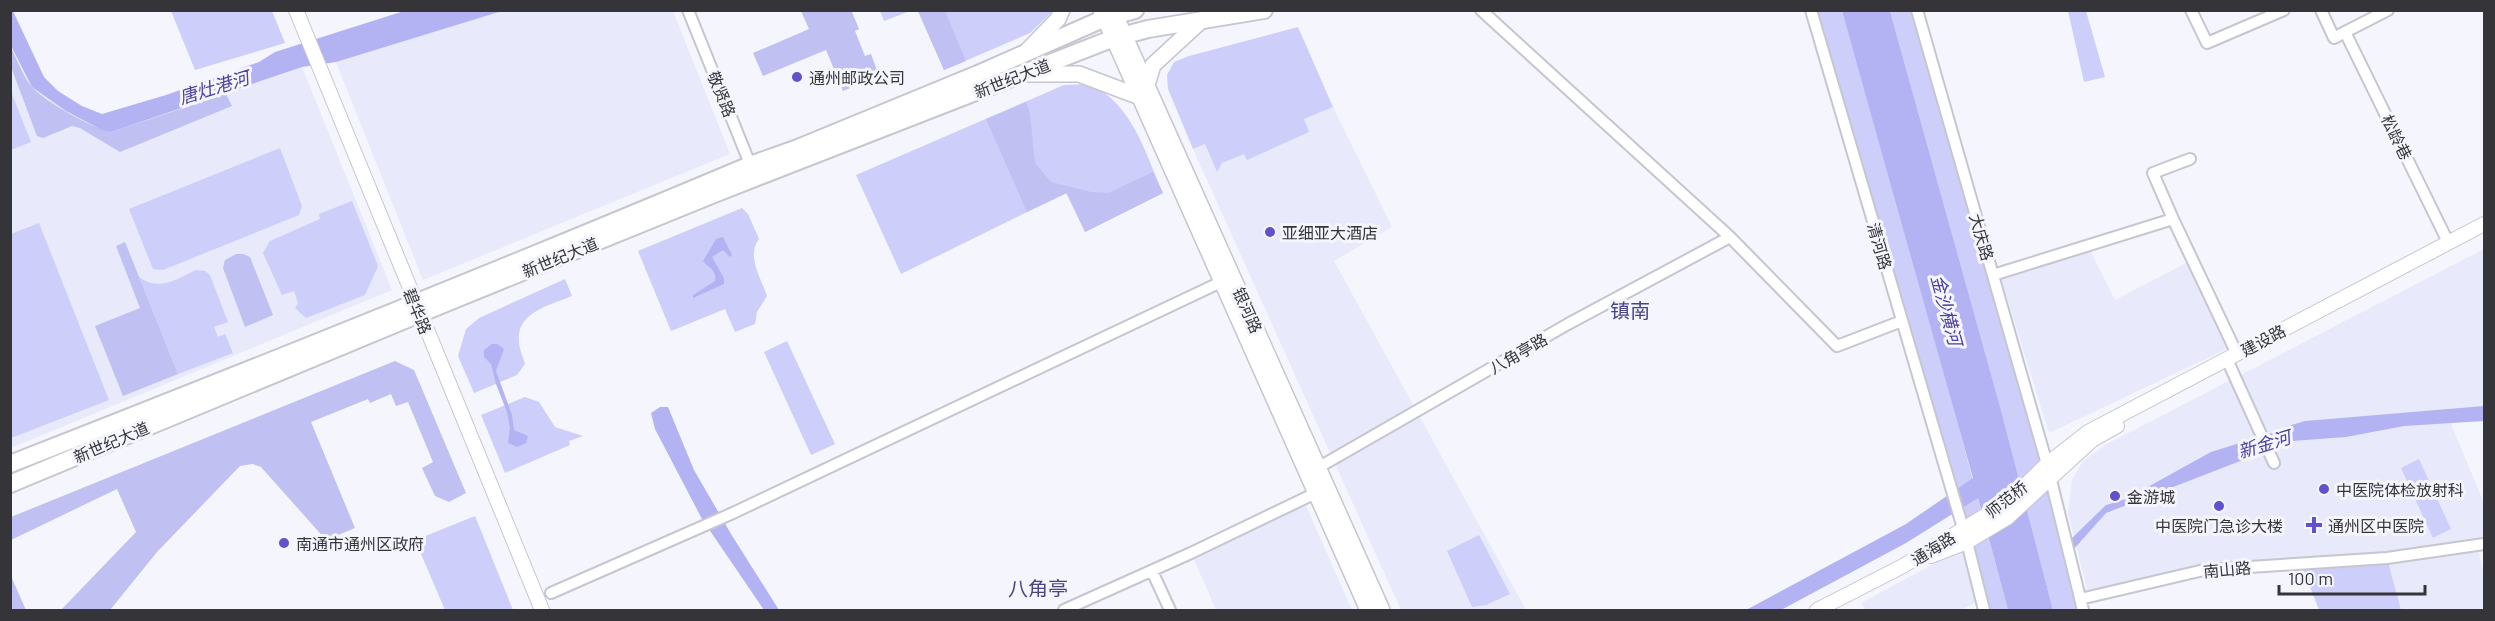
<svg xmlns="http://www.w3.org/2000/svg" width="2495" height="621" viewBox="0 0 2495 621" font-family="Barlow,'Noto Sans SC',sans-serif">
<rect width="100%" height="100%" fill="#f5f5fd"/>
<!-- built -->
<path fill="#e8e9fb" d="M502,10L673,11L730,154L423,280L336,62Z
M10,46L32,87L111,132L302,67L392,290L11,448Z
M1333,107L1392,227L1334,261L1526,610H1401L1193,149L1205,144L1217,171L1222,163L1244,153L1247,159L1308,132L1304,119Z
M2089,248L2115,300L2190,261L2231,347L2049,433L2000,275Z
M2484,249V415L2448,417L2484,503V546L2478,548L2484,576V610H2319L2301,563L2204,570L2089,597L2068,513L2072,480L2083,461L2107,444Z
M1303,499L1352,610H1216L1191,553Z
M1963,548L1978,601L1961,610H1866L1861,603Z"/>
<!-- green -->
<path fill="#cdcefa" d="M171,11H272L285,43L195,70Z
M880,11H910L884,21Z
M918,11H1053L1030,33L944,70Z
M1811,11H1842L1925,302L2008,610H1984Z
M1890,11H1917L2083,610H2053L2001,410Z
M2068,11H2086L2105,77L2084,82Z
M1298,27L1333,107L1304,119L1309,132L1247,160L1244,154L1222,163L1217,172L1205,144L1193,149L1168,89L1167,75L1174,62L1189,56Z
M1091,84C1134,108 1144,150 1163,193L1085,232L1066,193L901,274L856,175L1064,85Z
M10,89L31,142L11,150H10Z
M280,148L302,206L299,215L163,270L153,269L129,209Z
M352,201L378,266L365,295L306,318L295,308L298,303L294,291L282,295L263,253L270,241L320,219L319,214Z
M742,208L748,214L759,239C746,256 761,278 767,296L757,312L755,324L735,332L725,309L671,331L638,251Z
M39,223L109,400L11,438V234Z
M196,270L205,271L210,275L228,322L214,327L218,337L225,334L233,353L178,374L139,277C159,292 177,279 196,270Z
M565,279L572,296C551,305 516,312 519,341C519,349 523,357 525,364L517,375L474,393L458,356L466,329L479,318Z
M787,341L835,444L811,455L764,352Z
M525,397L539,402L555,427L583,436L569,441L570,445L505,473L481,415Z
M2419,459L2451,529L2433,538L2401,468Z
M475,516L513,610H445L418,547L423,537Z
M1479,535L1510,594L1486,605L1472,607L1447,551Z
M2387,558L2401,610H2319L2301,563Z"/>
<!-- forest -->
<path fill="#c0c0f2" d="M801,11H856L852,12L859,29L855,31L865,56L871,54L879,76L843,91L826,50L763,76L753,53L809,29Z
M918,11H945L966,61L944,70Z
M10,46C17,58 23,78 33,88C47,103 92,128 111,132L226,94L232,106L120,152L80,128L72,126L43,138L37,136L11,67Z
M1026,102L1030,113L1035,163L1051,182L1091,192L1108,193L1153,172L1163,193L1085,232L1067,193L1027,212L986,119Z
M125,242L178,374L123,396L95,326L140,308L116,246Z
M236,254H243L250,257L273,315L245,327L223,268L225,260Z
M395,361L414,370L466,493L449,502L435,496L422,468L433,462L408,402L396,406L391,394L370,403L368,399L311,422L355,528L326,540L261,467L253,464L240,466L157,552L110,610H61L136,532L117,489L11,540V517Z
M11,576L26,610H11Z"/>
<!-- water -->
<path fill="#b3b3f4" d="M11,11H13L44,77L58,91L82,106L102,114L166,95L259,62L275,52L404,11H502L336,62L302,67L111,132L102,130L66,111L32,87L11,46Z
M1842,11H1890L2001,410L2053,610H2008L1978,498L1906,543L1781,610H1746L1906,524L1973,478Z
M723,237L732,255L730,257L723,250L712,257L724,278V284L693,298V295L715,281C717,269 708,268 703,261L716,239Z
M492,344H497L504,349L496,371L512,415L514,430L528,436L526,443L517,447L508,443L510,428L507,412L496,384L491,364L484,357V350Z
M2484,406V421L2404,426L2346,437L2292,441L2106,513L2073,550L2070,540L2106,505L2126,499L2211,452L2275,432L2288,426L2305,421Z
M660,407H668L694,470L731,534L779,610H764L702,519L655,429L651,413Z"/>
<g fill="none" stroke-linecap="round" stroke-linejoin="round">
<!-- minor casing -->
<g stroke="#c6c6d0" stroke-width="14">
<path id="minor" d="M688,10L752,169
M1481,10L1730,237L1837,346L1902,321
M1811,10L1967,542L1984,610
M1917,10L2047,464L2083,610
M2191,10L2207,43L2284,10
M2321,10L2334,38L2345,32
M2388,10L2345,32L2448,242
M2173,219L2153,173L2190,159
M1993,275L2173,219L2237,354
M2230,366L2274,463
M1314,470L1568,324L1730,237
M1152,571L1170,610
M551,593L733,513L1221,282
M2080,599L2204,570L2387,558L2484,544
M1064,610L1191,553L1322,490"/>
</g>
<!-- tertiary casing -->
<g stroke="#c6c6d0" stroke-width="16">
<path id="tertiary" d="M296,10L542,610
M1931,556L1967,542L2007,518L2092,440L2117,426
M1817,610L1903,566L2009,501L2047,464L2088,432L2484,224"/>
</g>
<!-- secondary casing -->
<g stroke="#c6c6d0" stroke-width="18">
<path id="secondary" d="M1101,10L1368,610
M1113,10L1382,610
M1027,51L1058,19L1062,10
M1025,74H1079L1140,97
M1147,85L1153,65L1202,20"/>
</g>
<!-- primary casing -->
<g stroke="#c6c6d0" stroke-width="20">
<path id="primary" d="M10,464C258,367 505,268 750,165L798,148L978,74L1105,18L1135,10
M10,484L419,314L714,194L1114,38L1148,29L1264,10"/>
</g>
<!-- minor -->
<use href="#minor" stroke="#fff" stroke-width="10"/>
<!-- tertiary -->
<use href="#tertiary" stroke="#fff" stroke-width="14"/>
<!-- secondary -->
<use href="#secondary" stroke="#fff" stroke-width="15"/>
<!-- primary -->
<use href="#primary" stroke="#fff" stroke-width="16"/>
</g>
<!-- markers -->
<g fill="#6151ca" stroke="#f5f5fd" stroke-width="2">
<circle cx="797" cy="77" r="6"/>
<circle cx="1270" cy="232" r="6"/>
<circle cx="2324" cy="489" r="6"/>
<circle cx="2115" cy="496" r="6"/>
<circle cx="2219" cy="506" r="6"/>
<path d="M2311 516h6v6h6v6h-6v6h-6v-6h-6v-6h6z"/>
<circle cx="284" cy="543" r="6"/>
</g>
<g text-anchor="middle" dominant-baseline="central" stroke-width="6" stroke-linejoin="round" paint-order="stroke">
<!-- poi labels -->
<g font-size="16" fill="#353539" stroke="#f5f5fd" text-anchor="start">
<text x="809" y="77">通州邮政公司</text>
<text x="1282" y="232">亚细亚大酒店</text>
<text x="2336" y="489">中医院体检放射科</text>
<text x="2127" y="496">金游城</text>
<text x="2219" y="525" text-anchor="middle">中医院门急诊大楼</text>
<text x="2328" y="525">通州区中医院</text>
<text x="296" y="543">南通市通州区政府</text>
</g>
<!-- street labels -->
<g font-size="16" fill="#353539" stroke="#f5f5fd">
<text transform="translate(1012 78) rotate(-21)">新世纪大道</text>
<text transform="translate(722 94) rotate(68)">敬贤路</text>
<text transform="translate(2397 137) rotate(64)">松龄巷</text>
<text transform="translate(1982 237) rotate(74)">大庆路</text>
<text transform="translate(1880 246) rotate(74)">清河路</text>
<text transform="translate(560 257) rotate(-22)">新世纪大道</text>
<text transform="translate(1248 310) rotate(66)">银河路</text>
<text transform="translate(418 311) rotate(68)">碧华路</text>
<text transform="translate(2263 340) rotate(-28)">建设路</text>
<text transform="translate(1518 353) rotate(-30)">八角亭路</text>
<text transform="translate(111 442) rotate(-23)">新世纪大道</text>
<text transform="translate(2006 499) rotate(-38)">师范桥</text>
<text transform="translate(1933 548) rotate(-32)">通海路</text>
<text transform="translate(2227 569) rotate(-5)">南山路</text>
</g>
<!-- water labels -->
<g font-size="18" font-style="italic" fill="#4b409d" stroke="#f5f5fd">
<text transform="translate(214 87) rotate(-17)">唐灶港河</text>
<text transform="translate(1947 310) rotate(75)">金沙横河</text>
<text transform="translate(2264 444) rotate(-17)">新金河</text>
</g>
<!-- quarter labels -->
<g font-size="20" fill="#4a4684" stroke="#f5f5fd">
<text x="1630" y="310">镇南</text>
<text x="1038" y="588">八角亭</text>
</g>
</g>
<!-- border -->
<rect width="2495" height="621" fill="none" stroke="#353539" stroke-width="24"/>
<!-- scale -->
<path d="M2279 585v9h146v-9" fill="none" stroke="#353539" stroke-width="3"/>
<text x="2288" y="585" font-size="18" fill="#353539" stroke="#f5f5fd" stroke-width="4.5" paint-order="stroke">100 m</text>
</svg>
